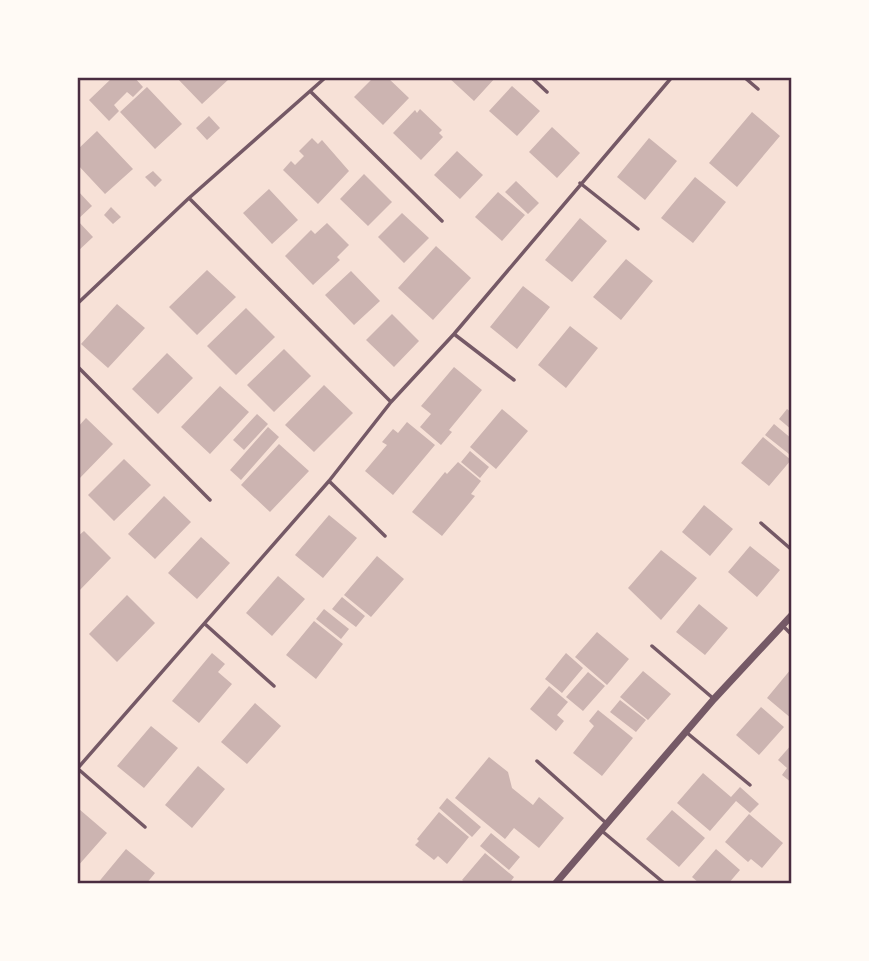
<svg xmlns="http://www.w3.org/2000/svg" width="869" height="961" viewBox="0 0 869 961" font-family="Spectral,serif">
<rect width="100%" height="100%" fill="#f7e1d7"/>
<!-- building -->
<path fill="#ccb4b1" d="M113,77H134L143,87L133,97L127,92L114,105L119,111L109,121L89,100Z
M176,77H228L229,79L202,104Z
M374,77H387L409,98L383,125L354,97Z
M448,77H496L474,101Z
M512,86L540,111L517,136L489,111Z
M147,87L182,124L155,149L120,112Z
M420,109L442,130L439,133L443,137L421,160L393,133L415,110L417,113Z
M752,112L780,136L737,187L709,163Z
M209,116L220,128L207,140L196,128Z
M552,127L580,153L557,178L529,152Z
M97,131L133,169L105,194L77,164V150Z
M312,138L318,144L322,140L349,171L318,204L283,170L291,161L295,165L304,156L299,151Z
M649,138L677,161L645,200L617,177Z
M457,151L483,175L460,199L434,175Z
M153,171L162,180L155,187L145,177Z
M364,174L392,202L368,226L340,199Z
M695,177L726,202L693,243L661,218Z
M516,181L539,203L528,214L505,192Z
M269,189L298,220L272,244L243,213Z
M77,190L92,206L77,220Z
M498,192L525,215L502,241L475,217Z
M111,207L121,217L113,224L104,215Z
M402,213L429,238L404,263L378,237Z
M580,218L607,241L572,282L545,260Z
M77,220L93,237L77,252Z
M327,223L349,245L337,257L340,260L313,285L285,256L311,230L315,234Z
M436,246L471,278L433,320L398,288Z
M626,259L653,281L621,320L593,297Z
M207,270L236,297L197,335L169,307Z
M351,271L380,301L354,325L325,295Z
M523,286L550,307L517,349L490,327Z
M117,304L145,328L108,368L81,344Z
M246,308L275,337L236,375L207,346Z
M392,314L419,341L394,367L366,340Z
M570,326L598,348L566,388L538,365Z
M284,349L311,376L274,412L247,385Z
M167,353L193,378L158,414L132,389Z
M454,367L482,390L449,430L452,432L441,445L420,427L431,414L421,406Z
M324,385L353,413L314,452L285,425Z
M220,386L249,412L210,454L181,427Z
M502,409L528,431L496,469L470,447Z
M787,409L792,413V430L779,419Z
M257,414L268,424L244,450L233,440Z
M86,418L113,444L77,481V428Z
M407,422L435,445L393,495L365,471L387,445L382,442L393,429L398,433Z
M774,424L792,439L789,454L765,435Z
M268,427L279,437L241,480L230,470Z
M763,437L791,460L769,486L741,463Z
M279,444L309,471L270,512L241,485Z
M470,451L489,467L480,478L461,462Z
M124,459L151,485L114,521L88,495Z
M458,462L481,481L471,494L475,496L442,536L412,512L445,472L447,474Z
M164,496L191,522L155,559L128,534Z
M704,505L733,529L710,556L682,532Z
M329,515L357,538L323,578L295,555Z
M84,531L111,558L77,593V537Z
M201,537L230,563L197,599L168,573Z
M750,546L780,570L757,597L728,572Z
M661,550L697,578L661,620L628,588Z
M377,556L404,579L371,617L344,595Z
M278,576L305,599L272,636L246,613Z
M127,595L155,623L117,662L89,634Z
M342,597L365,616L356,627L332,609Z
M699,604L728,628L705,655L676,632Z
M324,609L349,629L341,639L316,619Z
M314,621L343,644L316,679L286,655Z
M597,632L629,659L607,685L575,657Z
M212,653L225,664L218,672L232,684L199,723L172,701Z
M566,653L583,668L562,693L545,679Z
M791,669L792,671V719L767,698Z
M643,671L671,694L648,720L620,697Z
M588,672L605,686L583,711L566,697Z
M549,686L568,702L557,715L564,721L556,731L530,709Z
M620,700L646,720L636,732L610,712Z
M255,703L281,726L247,764L221,742Z
M761,707L784,727L759,755L736,735Z
M598,710L633,738L602,776L573,753L594,726L589,721Z
M151,726L178,748L144,788L117,766Z
M792,744V783L782,775L787,768L778,760Z
M489,757L508,772L512,788L533,805L539,797L564,818L539,848L514,828L505,839L455,798Z
M198,766L225,789L192,828L165,805Z
M703,773L731,797L740,787L759,804L750,813L736,801L710,831L677,803Z
M447,798L481,827L472,837L439,808Z
M79,809L107,833L77,867V811Z
M672,810L705,838L679,867L646,839Z
M439,812L469,837L447,864L438,856L434,860L415,845L419,841L417,839Z
M749,814L783,843L762,868L751,859L748,862L725,842Z
M491,833L520,857L509,870L480,846Z
M126,849L155,873L146,884H97Z
M716,849L740,870L728,884H700L692,877Z
M485,853L514,877L509,884H467L462,880Z"/>
<g fill="none" stroke-linecap="round" stroke-linejoin="round">
<!-- service -->
<path stroke="#755966" stroke-width="3.5" d="M531,77L547,92
M744,77L758,89
M311,92L442,221
M580,183L638,229
M189,198L391,402
M77,304L189,198L326,77
M454,334L514,380
M77,366L210,500
M329,481L385,536
M761,523L792,550
M205,624L274,686
M784,627L792,635
M652,646L714,699
M686,732L750,785
M537,761L606,823
M77,768L145,827
M77,769L329,481L391,402L454,334L672,77
M602,831L664,883"/>
<!-- minor -->
<path stroke="#755966" stroke-width="7" d="M555,884L714,699L792,615"/>
</g>
<!-- border -->
<rect width="869" height="961" fill="none" stroke="#fffaf5" stroke-width="158"/>
<rect x="79" y="79" width="711" height="803" fill="none" stroke="#4a2c40" stroke-width="2.5"/>
</svg>
